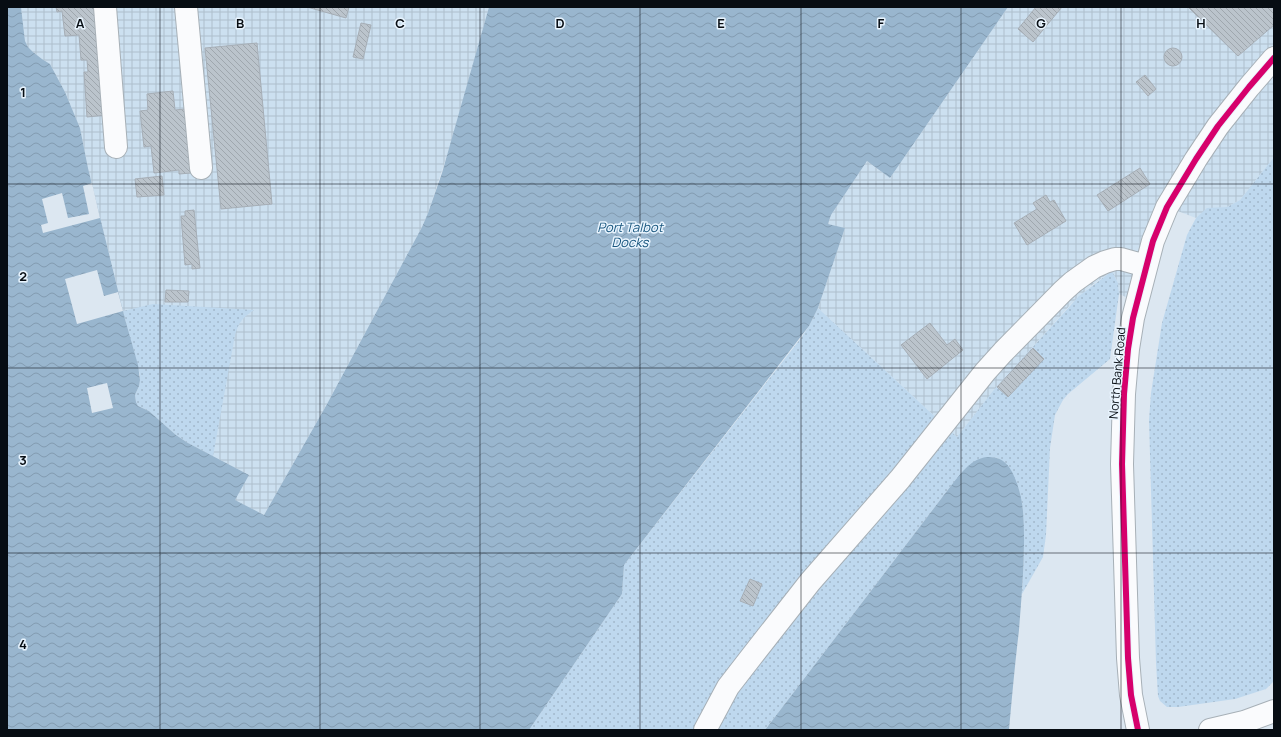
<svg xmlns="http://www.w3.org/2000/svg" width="1281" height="737" viewBox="0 0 1281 737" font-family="Manrope,sans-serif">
<defs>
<pattern id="industrial-grid" width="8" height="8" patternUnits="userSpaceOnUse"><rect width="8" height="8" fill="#cce0f0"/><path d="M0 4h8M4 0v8" fill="none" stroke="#aebfcd"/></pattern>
<pattern id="grass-dots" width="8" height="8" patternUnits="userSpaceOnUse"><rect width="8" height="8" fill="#bed8ee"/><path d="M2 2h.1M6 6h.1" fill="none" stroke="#a2b8cb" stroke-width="1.8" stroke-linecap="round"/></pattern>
<pattern id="water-waves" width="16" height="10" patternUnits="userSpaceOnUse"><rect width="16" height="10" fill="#99b6ce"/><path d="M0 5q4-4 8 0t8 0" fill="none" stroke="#829bb0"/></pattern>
<pattern id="building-back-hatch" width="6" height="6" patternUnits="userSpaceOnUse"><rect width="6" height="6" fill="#bbc4cc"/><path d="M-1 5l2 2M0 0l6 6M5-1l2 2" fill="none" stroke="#9fa7ae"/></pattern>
</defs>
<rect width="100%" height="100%" fill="#dce7f1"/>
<!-- industrial -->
<path fill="url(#industrial-grid)" d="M21,7H489L452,140L428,213L422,227L327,404L264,515L234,500L249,475L188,443L138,365L125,319L88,168L80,128L65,92L50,64L42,59L33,52L28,47L25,41Z
M1008,7H1274V157L1240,200L1227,207L1218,208L1196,218L1167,207L1137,302L1119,294L1118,283L1112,271L1092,285L1071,304L997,387L957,437L818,308L845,228L828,224L831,215L867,161L890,178Z"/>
<!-- grass -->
<path fill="url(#grass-dots)" d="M1274,157V681L1266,689L1235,699L1178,707H1167L1160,701L1158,696L1156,663L1149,420L1151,393L1162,323L1187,235L1196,218L1207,208L1227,207L1240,200Z
M1112,271L1118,283L1119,294L1110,359L1068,394L1063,400L1055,415L1050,448L1046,535L1043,557L1022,594L1024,553L1023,510L1018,487L998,458L986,457L950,487L765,730H529L622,594L624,565L801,338L809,326L818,308L957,437L993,391L1079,296Z
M153,304L254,310C242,318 239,322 235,335L213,456L188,443L176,435L149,411L138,406L136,402L135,395L139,386L140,375L123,311Z"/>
<!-- water -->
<path fill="url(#water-waves)" d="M7,7H21L25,41L28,47L33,52L42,59L50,64L65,92L80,128L88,168L125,319L138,365L140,380L139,386L135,395L136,402L138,406L149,411L176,435L188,443L249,475L235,500L264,515L327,404L422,227L428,213L442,173L489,7H1008L890,178L867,161L831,215L828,224L845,228L818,308L809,326L624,565L622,594L529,730H7Z
M986,457C991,457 998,457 1003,461C1015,469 1022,497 1023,511C1026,550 1022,590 1019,630C1015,663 1012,697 1009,730H765L950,487C960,475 969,460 986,457Z"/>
<!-- pier -->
<path fill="#dce7f1" d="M92,183L100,218L43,233L41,225L48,223L42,199L62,193L68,218L89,214L83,186Z
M97,270L104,296L118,292L123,311L77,324L65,279Z
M107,383L113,408L92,413L87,388Z"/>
<!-- building -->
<path fill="url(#building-back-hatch)" stroke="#a6aeb6" d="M56,7H96L106,115L87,117L84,72H88L87,60H81L79,35L65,36L62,11L57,12Z
M307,7H349L346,18Z
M1036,7H1062L1033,42L1018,29Z
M1188,7H1274V25L1238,56Z
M361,23L371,25L363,59L353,57Z
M257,43L272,204L221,209L205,48Z
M1164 57a9 9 0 1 1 18 0a9 9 0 1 1-18 0Z
M1145,75L1156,89L1148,96L1136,82Z
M173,91L175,110L185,109L191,173L179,174V170L154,173L151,146L144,147L140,111L148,110L147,94Z
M1140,168L1150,184L1108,211L1097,195Z
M162,176L164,195L137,197L135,179Z
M1046,195L1050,202L1054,200L1066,221L1027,245L1014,223L1037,209L1033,203Z
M194,210L200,268L192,269V264L185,265L181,216H185V211Z
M166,290L189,291L188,302H165Z
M930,323L947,345L955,339L963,350L927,379L901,345Z
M1033,348L1044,359L1008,397L997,387Z
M750,579L762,584L753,606L740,601Z"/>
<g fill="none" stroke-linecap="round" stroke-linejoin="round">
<!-- minor casing -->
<g stroke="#a7b0b7" stroke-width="24">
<path id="minor" d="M105,7L116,147
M186,7L201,168
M705,730L728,687L752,656L810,582L900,479L985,372L1003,352L1063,291L1073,282L1094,267L1105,262L1115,259H1121L1146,266
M1138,730L1131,695L1128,658L1122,464L1124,394L1128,349L1133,318L1153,241L1167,207L1196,159L1218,126L1249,87L1274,58
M1210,730L1244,722L1274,711"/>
</g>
<!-- minor -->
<use href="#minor" stroke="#fafbfd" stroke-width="22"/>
<!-- cycleway casing -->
<g stroke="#e8f4fe" stroke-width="8">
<path id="cycleway" d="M1138,730L1131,695L1128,658L1122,464L1124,394L1128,349L1133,318L1153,241L1167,207L1196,159L1218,126L1249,87L1274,58"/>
</g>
<!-- cycleway -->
<use href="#cycleway" stroke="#d6006c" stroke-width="6"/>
</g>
<!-- grid -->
<path fill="none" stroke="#070d13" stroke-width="1" stroke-opacity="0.55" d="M160,7V730M320,7V730M480,7V730M640,7V730M801,7V730M961,7V730M1121,7V730M7,184H1274M7,368H1274M7,553H1274"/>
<g text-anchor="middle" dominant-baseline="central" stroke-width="3" stroke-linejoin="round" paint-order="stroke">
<!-- street labels -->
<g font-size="12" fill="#070d13" stroke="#e8f4fe">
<text transform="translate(1117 373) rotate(-85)">North Bank Road</text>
</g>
<!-- water labels -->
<g font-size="13" font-style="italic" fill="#1a577f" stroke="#e8f4fe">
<text x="630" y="227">Port Talbot<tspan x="630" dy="15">Docks</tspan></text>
</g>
</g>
<g font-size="13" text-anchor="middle" font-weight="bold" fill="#070d13" stroke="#e8f4fe" stroke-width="3" stroke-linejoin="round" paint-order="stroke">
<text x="80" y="28">A</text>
<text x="240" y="28">B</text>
<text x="400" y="28">C</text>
<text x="560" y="28">D</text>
<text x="721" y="28">E</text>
<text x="881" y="28">F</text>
<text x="1041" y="28">G</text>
<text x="1201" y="28">H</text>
<text x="23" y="97">1</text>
<text x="23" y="281">2</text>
<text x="23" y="465">3</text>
<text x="23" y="649">4</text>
</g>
<!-- border -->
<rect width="1281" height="737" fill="none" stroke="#070d13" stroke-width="16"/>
</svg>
